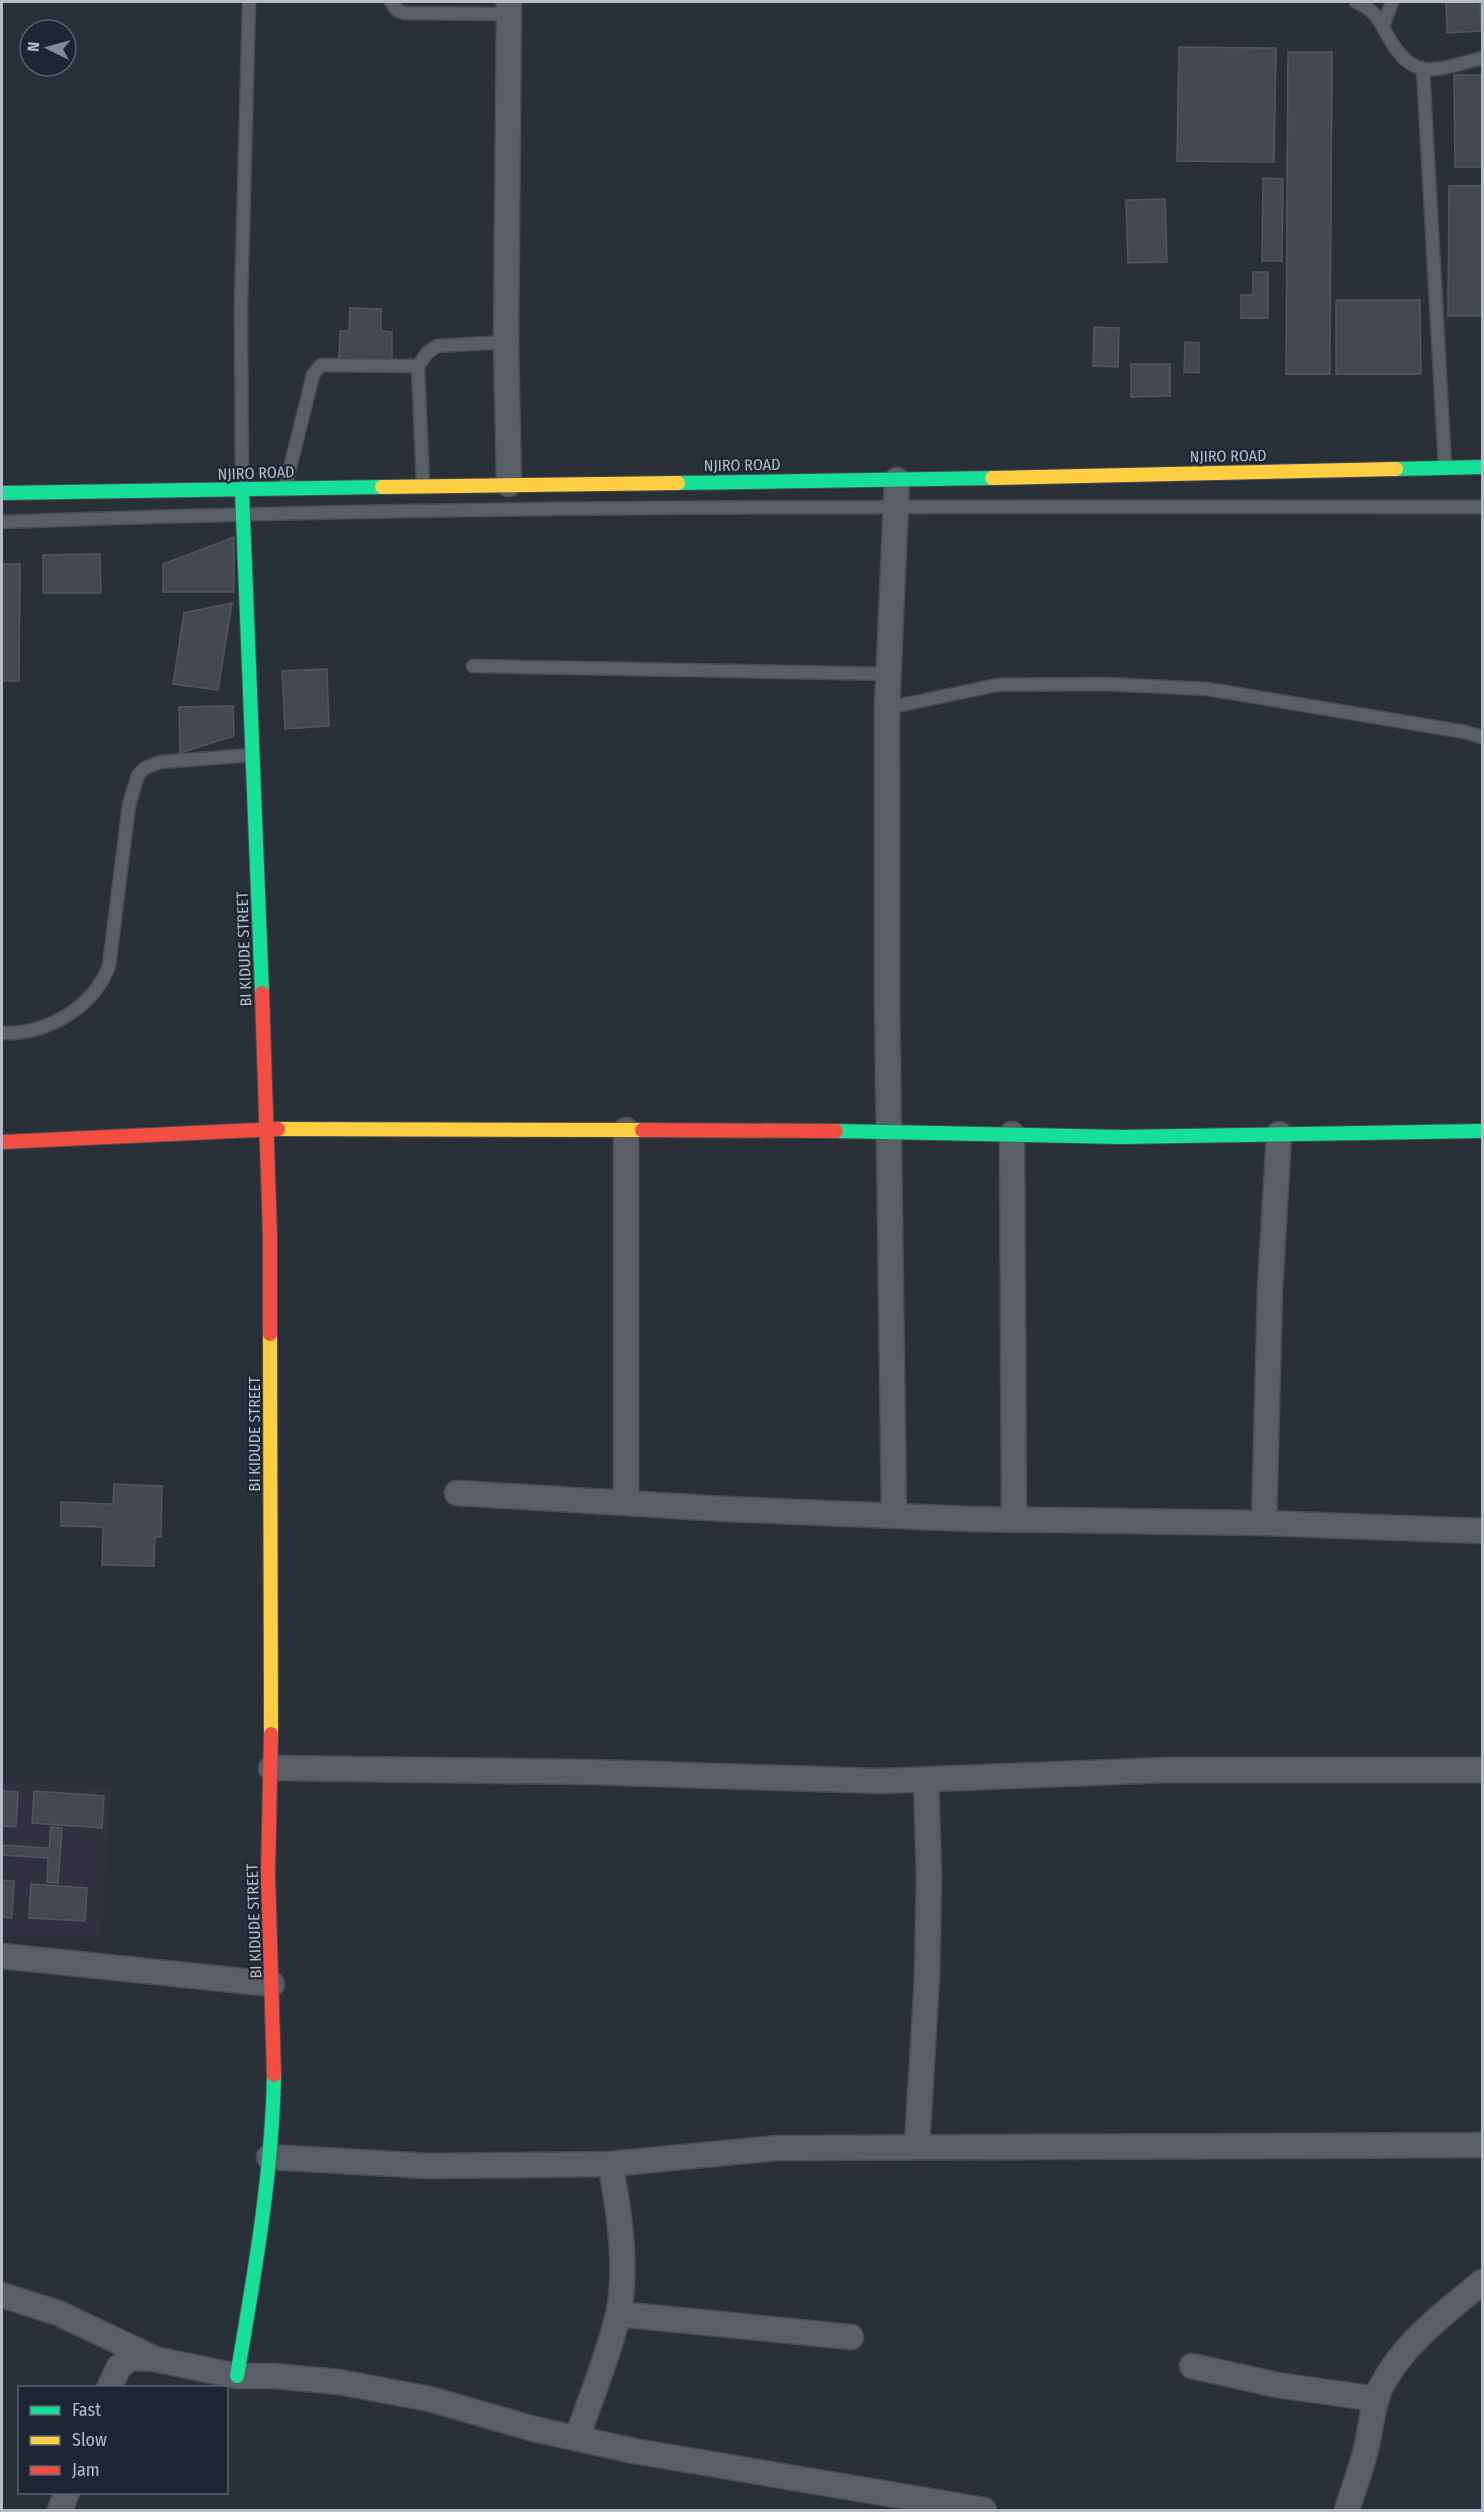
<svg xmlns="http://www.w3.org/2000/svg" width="1484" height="2512" viewBox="0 0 1484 2512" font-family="'Fira Sans Condensed',sans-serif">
<rect width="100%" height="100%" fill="#2a3038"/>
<!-- medical -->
<path fill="#31303e" d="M2,1780L112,1787L101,1941L2,1934Z"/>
<!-- building -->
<path fill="#444950" stroke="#52575f" stroke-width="1.5" d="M1446,2H1480L1481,31L1447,33Z
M1179,47L1276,48L1274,162L1177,161Z
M1288,52H1332L1330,374H1286Z
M1454,75H1482V167H1455Z
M1263,178L1283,179L1282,261H1262Z
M1449,186H1482V316H1448Z
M1165,199L1167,262L1128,263L1126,200Z
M1253,272H1268V318H1241V295H1253Z
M1336,300H1420L1421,374H1336Z
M350,308L381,309V331L392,332V363L339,362L340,331H349Z
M1094,327L1119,328L1118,367L1093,366Z
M1185,342L1199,343V373L1184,372Z
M1131,364H1170V396L1131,397Z
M234,537V592H163V564Z
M100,554L101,593H43V555Z
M2,564H20L19,681H2Z
M232,603L218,690L173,684L184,613Z
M327,669L329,726L285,729L282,671Z
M233,706L234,736L180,753L179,707Z
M114,1484L162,1486L161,1537H155L154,1566L102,1565L103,1527L61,1526V1502L113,1504Z
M2,1791L18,1792L16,1827L2,1826Z
M34,1791L104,1796L102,1828L32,1823Z
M51,1827L62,1828L58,1883L47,1882L48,1858L2,1855V1845L49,1848Z
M2,1880L14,1881L12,1918L2,1917Z
M31,1884L87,1888L85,1921L29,1918Z"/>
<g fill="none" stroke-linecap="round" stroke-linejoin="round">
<!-- lane casing -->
<g stroke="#484c53" stroke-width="15">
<path id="lane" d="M391,2L397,10L404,13L509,14
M1356,2C1371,8 1378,17 1385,31C1412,83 1433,71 1482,58
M1383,26L1392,2
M1423,69L1445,466
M423,486L418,366L427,353L437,346L506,342
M285,488L313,375L321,365L418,366
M242,490L241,305L249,2
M2,522C495,503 989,507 1482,507
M473,666L889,674
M887,708L997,685L1104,684L1208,689L1465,732L1482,737
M2,1033C46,1035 93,1008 109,966L129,805L138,775L145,768L160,762L252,755"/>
</g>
<!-- street casing -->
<g stroke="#484c53" stroke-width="27">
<path id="street" d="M509,2L506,342L509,484
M1012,1134L1014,1520
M457,1493L725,1509L971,1519L1264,1523L1482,1531
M626,1503V1130
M894,1516L887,997V708L897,480
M1264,1523L1270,1289L1279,1134
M271,1768L590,1772L881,1781L1166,1770H1482
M2,1956L272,1984
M917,2146L927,1977L929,1876L926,1780
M269,2157L429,2166L610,2164L777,2148L1482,2145
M2,2295L58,2313L151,2357
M618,2314L851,2337
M1192,2366L1277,2385L1377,2399
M109,2388L119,2367L131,2358L154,2359L237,2376H274L339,2382L430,2399L534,2429L634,2451L984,2510
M577,2438C591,2397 608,2357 618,2315C628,2270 619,2208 610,2164
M60,2510L67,2492
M1347,2510C1353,2490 1361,2470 1366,2449C1371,2429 1372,2405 1381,2387C1403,2343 1446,2312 1482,2282"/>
</g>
<!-- fast casing -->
<g stroke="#484c53" stroke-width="16">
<path id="fast" d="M1396,469L1482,467
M678,483L992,478
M242,491L262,993
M2,493L382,487
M836,1131L1120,1137L1482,1131
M237,2376C254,2277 272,2176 274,2075"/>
</g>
<!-- slow casing -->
<g stroke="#484c53" stroke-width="16">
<path id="slow" d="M992,478L1396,469
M382,487L678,483
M278,1129L642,1130
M270,1334L271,1734"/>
</g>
<!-- jam casing -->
<g stroke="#484c53" stroke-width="16">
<path id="jam" d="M262,993L270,1236V1334
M642,1130L836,1131
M2,1142L278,1129
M271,1734L268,1874L274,2075"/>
</g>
<!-- lane -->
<use href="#lane" stroke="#5a5e66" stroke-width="12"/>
<!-- street -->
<use href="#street" stroke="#5a5e66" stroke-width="24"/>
<!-- fast -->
<use href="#fast" stroke="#16e098" stroke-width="14"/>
<!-- slow -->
<use href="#slow" stroke="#ffcf43" stroke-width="14"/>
<!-- jam -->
<use href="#jam" stroke="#f24e42" stroke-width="14"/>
</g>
<g text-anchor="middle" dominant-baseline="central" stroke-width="4.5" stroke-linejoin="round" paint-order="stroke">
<!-- street labels -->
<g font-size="16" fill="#b4bcc9" stroke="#1d2633">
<text transform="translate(1228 456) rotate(-1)">NJIRO ROAD</text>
<text transform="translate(742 465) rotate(-1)">NJIRO ROAD</text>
<text transform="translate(256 473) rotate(-2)">NJIRO ROAD</text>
<text transform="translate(244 949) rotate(-92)">BI KIDUDE STREET</text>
<text transform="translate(254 1434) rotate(-90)">BI KIDUDE STREET</text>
<text transform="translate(254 1921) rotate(-92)">BI KIDUDE STREET</text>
</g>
</g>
<!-- border -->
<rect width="1484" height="2512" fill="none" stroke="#b4bcc9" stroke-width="6"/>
<!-- legend -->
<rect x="18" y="2386" width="210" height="108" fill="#1d2633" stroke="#59626f" stroke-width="1.5"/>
<rect x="30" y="2406" width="30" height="9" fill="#16e098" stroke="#59626f" stroke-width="1.5"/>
<text x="72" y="2416" font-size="18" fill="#b4bcc9">Fast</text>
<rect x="30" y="2436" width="30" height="9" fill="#ffcf43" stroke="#59626f" stroke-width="1.5"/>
<text x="72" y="2446" font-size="18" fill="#b4bcc9">Slow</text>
<rect x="30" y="2466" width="30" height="9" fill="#f24e42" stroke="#59626f" stroke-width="1.5"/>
<text x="72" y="2476" font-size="18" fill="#b4bcc9">Jam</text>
<!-- north arrow -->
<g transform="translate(48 48) rotate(275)"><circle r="28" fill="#1d2633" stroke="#59626f" stroke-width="1.5"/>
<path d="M0-4.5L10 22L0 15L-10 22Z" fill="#848b96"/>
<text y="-9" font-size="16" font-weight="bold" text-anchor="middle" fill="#b4bcc9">N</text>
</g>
</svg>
